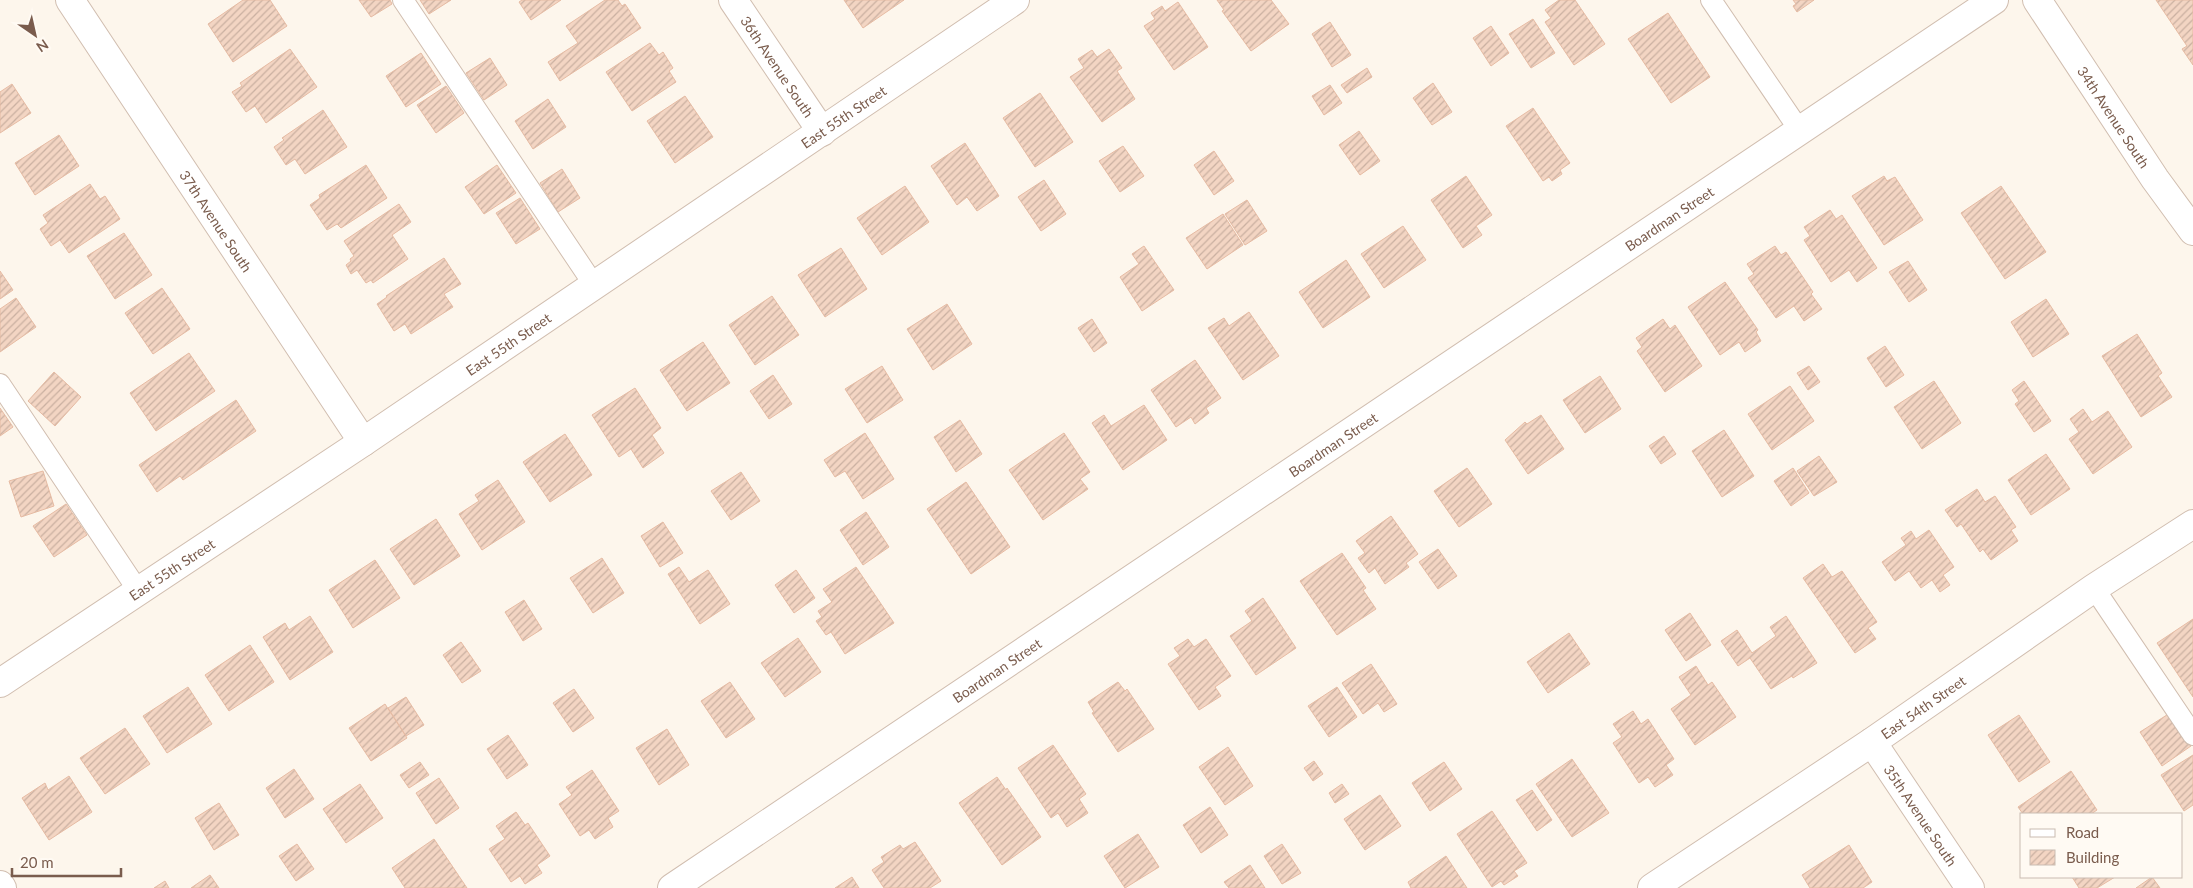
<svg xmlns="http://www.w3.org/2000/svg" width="2193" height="888" viewBox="0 0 2193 888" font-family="Lato,sans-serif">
<defs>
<pattern id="building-hatch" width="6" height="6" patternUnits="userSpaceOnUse" patternTransform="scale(1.25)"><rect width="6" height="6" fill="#f3d5c3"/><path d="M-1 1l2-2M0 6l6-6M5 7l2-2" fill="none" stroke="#cab0a1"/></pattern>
</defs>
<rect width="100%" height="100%" fill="#fdf6ec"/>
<!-- building -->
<path fill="url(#building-hatch)" stroke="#e6bba3" d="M243,0H270L287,26L233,62L208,24Z
M359,0H390L392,4L371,17Z
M420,0H451L429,14Z
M522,0H561L531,20L519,2Z
M605,0H618L622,6L625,4L641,28L560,81L548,62L578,43L566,26Z
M844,0H904L863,28Z
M1217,0H1271L1289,24L1251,51L1222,11L1224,10Z
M1559,0H1575L1605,44L1574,65L1545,22L1551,18L1545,10Z
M1793,0H1814L1797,12L1793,6L1796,4Z
M2156,0H2193V65L2182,49L2187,46Z
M1178,2L1208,47L1174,70L1144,26L1155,19L1151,13L1162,6L1165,11Z
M1668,13L1710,77L1671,103L1628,39Z
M1533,19L1555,53L1531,68L1509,34Z
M1330,22L1351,55L1332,67L1312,34Z
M1491,26L1509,53L1491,66L1473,38Z
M650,43L659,55L663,52L673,68L669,71L676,82L632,111L606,72Z
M290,49L317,87L266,123L255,106L246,112L232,92L242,86L240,83Z
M1109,49L1122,68L1117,71L1135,99L1102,122L1070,77L1084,68L1078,59L1092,50L1097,57Z
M421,53L441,84L406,107L386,76Z
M490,58L507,85L484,100L466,73Z
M1367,68L1372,77L1347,93L1341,85Z
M1433,83L1452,112L1432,125L1413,98Z
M12,84L31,113L0,133V92Z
M1330,85L1342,103L1324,115L1312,96Z
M446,86L464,113L436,133L417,105Z
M1040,93L1073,142L1035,167L1003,118Z
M685,96L713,137L675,163L647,121Z
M548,99L566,127L533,149L515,121Z
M1533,108L1570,163L1560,170L1562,174L1552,181L1549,177L1543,181L1506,126Z
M323,110L347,147L305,174L295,159L286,165L274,147L284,140L282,138Z
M1359,131L1380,161L1360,175L1339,145Z
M59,135L79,166L35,195L15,163Z
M965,143L999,196L977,211L967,197L957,205L931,166Z
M1123,146L1144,176L1120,192L1099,161Z
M1214,151L1234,181L1214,195L1194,165Z
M366,165L387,198L341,228L337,224L327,230L310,205L320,198L319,195Z
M497,165L516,193L484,214L465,187Z
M562,169L580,198L558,212L540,183Z
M1466,176L1492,215L1476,226L1482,235L1463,248L1431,200Z
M1884,176L1887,181L1895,177L1923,220L1884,245L1852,196Z
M1044,180L1066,214L1041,231L1018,197Z
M90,184L100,199L105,196L120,219L69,253L60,240L51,246L40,229L48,223L43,215Z
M905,186L929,222L882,255L857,218Z
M2001,186L2046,252L2005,279L1961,213Z
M520,198L540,229L516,244L496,213Z
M1247,200L1267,231L1245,245L1225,214Z
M399,204L411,222L392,235L408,259L373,283L371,280L366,283L357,270L351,274L346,265L351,261L350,259L354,256L344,241Z
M1830,210L1836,219L1842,215L1877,268L1857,282L1849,270L1831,282L1804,240L1810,236L1804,227Z
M1223,214L1243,245L1207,269L1186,238Z
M1403,226L1426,260L1384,288L1361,254Z
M124,233L152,275L115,299L87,256Z
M1144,246L1174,290L1142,311L1120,277L1139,264L1132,254Z
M1775,246L1781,255L1786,252L1813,292L1811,294L1822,309L1804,321L1794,306L1776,318L1748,278L1754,274L1747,264Z
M841,248L867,289L825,317L798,275Z
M444,258L461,284L444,294L453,307L411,334L405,324L394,331L377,304L387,297L386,296Z
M1346,260L1370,297L1323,328L1299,292Z
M1908,261L1927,290L1909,302L1889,272Z
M0,271L13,290L0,299Z
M1725,282L1758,330L1756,332L1761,341L1745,352L1739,342L1720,355L1688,307Z
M162,288L190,329L153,354L125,313Z
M772,296L799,335L755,365L729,325Z
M16,298L36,327L0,352V309Z
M2046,299L2069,334L2033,357L2011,322Z
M947,304L972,344L933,370L907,329Z
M1249,312L1279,356L1243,380L1208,328L1224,318L1229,326Z
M1092,319L1107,343L1094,352L1078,328Z
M1663,319L1670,329L1675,325L1702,366L1665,392L1637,351L1642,347L1636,338Z
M2137,334L2162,373L2158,376L2172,397L2141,417L2102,356Z
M703,342L730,383L687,411L660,370Z
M1885,346L1904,375L1886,387L1867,358Z
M189,353L215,391L156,431L130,393Z
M1195,360L1221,398L1206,408L1209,413L1195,424L1191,417L1176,427L1151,390Z
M882,366L903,400L867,423L845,389Z
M1809,366L1820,382L1808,390L1797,373Z
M54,372L81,397L55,426L28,401Z
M773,375L792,404L769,419L750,391Z
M1600,376L1621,409L1585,433L1563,400Z
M1934,381L1961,423L1922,449L1894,407Z
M2024,381L2051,421L2034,432L2015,404L2019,401L2012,390Z
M1790,386L1814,421L1772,450L1748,414Z
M635,388L661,428L652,435L664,453L643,468L631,449L619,457L592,415Z
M236,400L256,431L183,480L180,476L157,492L139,465Z
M1144,405L1167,440L1123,470L1092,423L1104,415L1111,426Z
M0,408L13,427L0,436Z
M2083,409L2092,422L2108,411L2132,447L2093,474L2069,439L2079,432L2070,419Z
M1541,415L1564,449L1528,474L1505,440L1525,422L1527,424Z
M960,420L982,454L956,472L934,437Z
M1724,430L1754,476L1722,497L1692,451Z
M865,433L894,479L863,499L845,471L835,477L824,460Z
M1064,433L1090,472L1080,479L1088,489L1043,520L1009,470Z
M565,434L592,475L550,502L523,462Z
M1664,436L1676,454L1661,464L1649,446Z
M2046,454L2070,489L2031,515L2008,480Z
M1819,456L1837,482L1814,496L1797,471Z
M1467,468L1492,504L1459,527L1434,491Z
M1793,468L1809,493L1791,506L1774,481Z
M43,471L54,506L21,517L9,481Z
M741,472L760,501L731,520L711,491Z
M498,480L525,522L482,550L459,514L479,501L475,495Z
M966,482L1010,547L971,574L927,509Z
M1977,489L1985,502L1995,496L2016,527L2011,530L2018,541L1991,560L1983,549L1980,552L1961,524L1957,527L1945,510Z
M66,504L87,535L54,557L33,526Z
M866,512L889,547L863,565L840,530Z
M1391,516L1418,554L1406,563L1409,567L1385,584L1375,568L1369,573L1358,558L1365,553L1356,541Z
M436,519L460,556L414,585L390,549Z
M663,522L683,553L660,567L641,536Z
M1929,530L1954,567L1943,575L1950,585L1940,592L1932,580L1921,588L1909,571L1895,581L1882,562L1906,545L1901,538L1911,531L1916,539Z
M1438,549L1457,576L1438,589L1419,562Z
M1342,553L1366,588L1363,590L1376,609L1337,635L1300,581Z
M602,558L624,593L593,613L570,578Z
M375,560L400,598L353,628L329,590Z
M1823,564L1832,577L1842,571L1877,622L1868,628L1876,639L1855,653L1803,578Z
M679,567L689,582L708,570L730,604L700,624L668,574Z
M856,567L894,623L845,654L831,632L826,635L816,621L822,617L818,611L832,602L823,589Z
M796,570L815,598L794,613L775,585Z
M1263,598L1296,648L1256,675L1230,636L1252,621L1245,611Z
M524,600L542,629L523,641L505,612Z
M1690,613L1711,645L1686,661L1665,630Z
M310,616L333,652L290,680L263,637L285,623L289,630Z
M1786,616L1817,663L1793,678L1792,676L1771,689L1750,658L1738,666L1721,641L1737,630L1752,653L1776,636L1770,627Z
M2193,619V697L2157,643Z
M1569,633L1590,664L1548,693L1527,662Z
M798,638L821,672L785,697L761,663Z
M1188,639L1194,647L1206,639L1231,676L1215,687L1221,696L1199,710L1168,664L1180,656L1174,648Z
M461,642L481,671L462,683L443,655Z
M250,645L274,682L229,711L205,675Z
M1371,664L1397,704L1384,712L1378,703L1363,714L1342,683Z
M1696,666L1708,685L1712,682L1736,717L1695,745L1671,709L1691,695L1679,677Z
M730,682L755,719L726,738L701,701Z
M1118,682L1125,691L1127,689L1154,729L1118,752L1092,713L1094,712L1088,702Z
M188,687L212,724L167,753L143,716Z
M1337,687L1357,717L1329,737L1308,706Z
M574,689L594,718L573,732L553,703Z
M406,697L424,725L406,736L388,708Z
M385,704L407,738L371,761L349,728Z
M1633,711L1641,724L1648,719L1674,759L1666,765L1673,775L1655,787L1648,777L1639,783L1613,743L1622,737L1613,724Z
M2170,713L2191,746L2162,766L2140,732Z
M2019,715L2050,762L2019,782L1988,735Z
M125,728L150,764L105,794L80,758Z
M667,729L689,765L659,785L636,748Z
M508,735L528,765L507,779L487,749Z
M1053,745L1086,794L1079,799L1088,813L1067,827L1058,813L1051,818L1018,768Z
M1228,747L1253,786L1225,805L1199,767Z
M2193,755V805L2184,811L2161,775Z
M1572,759L1609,813L1572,837L1536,784Z
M1314,761L1323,774L1313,781L1304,768Z
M420,762L429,775L409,788L400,775Z
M1444,762L1462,789L1430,811L1412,783Z
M294,769L314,799L285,818L266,788Z
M592,770L619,811L608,818L613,827L595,839L589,830L580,836L559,804L572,795L566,787Z
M2071,771L2097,810L2091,814H2023L2018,807Z
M69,776L92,812L49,840L22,798L45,783L48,790Z
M997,777L1006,790L1007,788L1041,837L1002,865L959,803Z
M439,778L459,808L436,824L416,793Z
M360,784L383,818L346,843L323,809Z
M1342,784L1349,794L1335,803L1329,793Z
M1532,790L1552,820L1537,831L1516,800Z
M1380,795L1401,826L1365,850L1344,819Z
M219,803L239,835L214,850L195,818Z
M1210,807L1228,835L1201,853L1183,825Z
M1492,811L1527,863L1514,871L1518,876L1504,885L1501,881L1492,887L1457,834Z
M516,812L525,825L528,823L550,856L537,865L542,873L525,884L520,876L511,882L489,849L505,839L496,826Z
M1138,834L1159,867L1125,888L1104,856Z
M434,839L467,888H405L392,868Z
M915,842L941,881L930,888H884L872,870L884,862L881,857L900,845L903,849Z
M297,844L314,869L296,881L279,856Z
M1282,844L1301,873L1282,884L1264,856Z
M1849,845L1872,882L1863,888H1810L1802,875Z
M1446,856L1467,888H1411L1408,882Z
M1250,865L1265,888H1229L1224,882Z
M210,875L219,888H191Z
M852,877L859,888H835Z
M2072,877H2115L2097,888H2079Z
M2152,877L2160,888H2136Z
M165,881L169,888H154Z"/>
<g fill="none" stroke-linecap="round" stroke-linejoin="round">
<!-- service casing -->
<g stroke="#d1beb0" stroke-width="22">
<path id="service" d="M403,0L594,285
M1711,0L1800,131
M0,384L139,592
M2094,588L2193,735"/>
</g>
<!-- minor casing -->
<g stroke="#d1beb0" stroke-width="30">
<g id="minor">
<path id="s1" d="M70,0L363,442"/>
<path id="s2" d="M733,0L822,132"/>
<path id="s3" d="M0,683L363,442L1015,0"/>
<path id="s4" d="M1872,742L1970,888"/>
<path d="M0,885L2,888"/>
<path id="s5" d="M672,888L1994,0"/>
</g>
</g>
<!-- tertiary casing -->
<g stroke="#d1beb0" stroke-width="30">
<g id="tertiary">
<path id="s6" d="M2037,0L2155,179L2193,231"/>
<path id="s7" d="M1652,888L1872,742L2094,588L2193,524"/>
</g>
</g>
<!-- service -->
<use href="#service" stroke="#fff" stroke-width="20"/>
<!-- minor -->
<use href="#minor" stroke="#fff" stroke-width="28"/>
<!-- tertiary -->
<use href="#tertiary" stroke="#fff" stroke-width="28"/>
</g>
<g text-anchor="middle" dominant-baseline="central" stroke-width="4" stroke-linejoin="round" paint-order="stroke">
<!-- street labels -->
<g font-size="14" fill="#7a5c4d" stroke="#fffaf3">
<text stroke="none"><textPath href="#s2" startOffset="80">36th Avenue South</textPath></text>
<text stroke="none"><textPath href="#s3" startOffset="1016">East 55th Street</textPath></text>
<text stroke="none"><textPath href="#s6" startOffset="140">34th Avenue South</textPath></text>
<text stroke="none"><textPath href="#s5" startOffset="1201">Boardman Street</textPath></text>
<text stroke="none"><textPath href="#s1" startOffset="265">37th Avenue South</textPath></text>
<text stroke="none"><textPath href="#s3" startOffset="611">East 55th Street</textPath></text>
<text stroke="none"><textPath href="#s5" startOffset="796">Boardman Street</textPath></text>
<text stroke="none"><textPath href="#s3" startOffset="206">East 55th Street</textPath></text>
<text stroke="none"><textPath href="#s5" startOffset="391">Boardman Street</textPath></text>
<text stroke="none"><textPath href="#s7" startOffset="326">East 54th Street</textPath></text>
<text stroke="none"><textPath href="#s4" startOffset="88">35th Avenue South</textPath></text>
</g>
</g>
<!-- legend -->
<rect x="2020" y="813" width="162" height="65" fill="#fffaf3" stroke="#cabbb1"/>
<rect x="2030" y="829" width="25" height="8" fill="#ffffff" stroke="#cabbb1"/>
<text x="2066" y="838" font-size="15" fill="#7a5c4d">Road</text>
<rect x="2030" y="850" width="25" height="15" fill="url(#building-hatch)" stroke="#cabbb1"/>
<text x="2066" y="863" font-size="15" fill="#7a5c4d">Building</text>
<!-- north arrow -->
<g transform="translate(35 35) rotate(146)" stroke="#fffaf3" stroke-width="4" paint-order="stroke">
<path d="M0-4L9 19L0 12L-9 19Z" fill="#7a5c4d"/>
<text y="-8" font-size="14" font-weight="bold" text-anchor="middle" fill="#7a5c4d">N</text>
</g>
<!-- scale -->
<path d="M12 868v8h109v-8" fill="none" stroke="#7a5c4d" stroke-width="2.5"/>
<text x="20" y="868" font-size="15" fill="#7a5c4d" stroke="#fffaf3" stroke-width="4" paint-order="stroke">20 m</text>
</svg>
